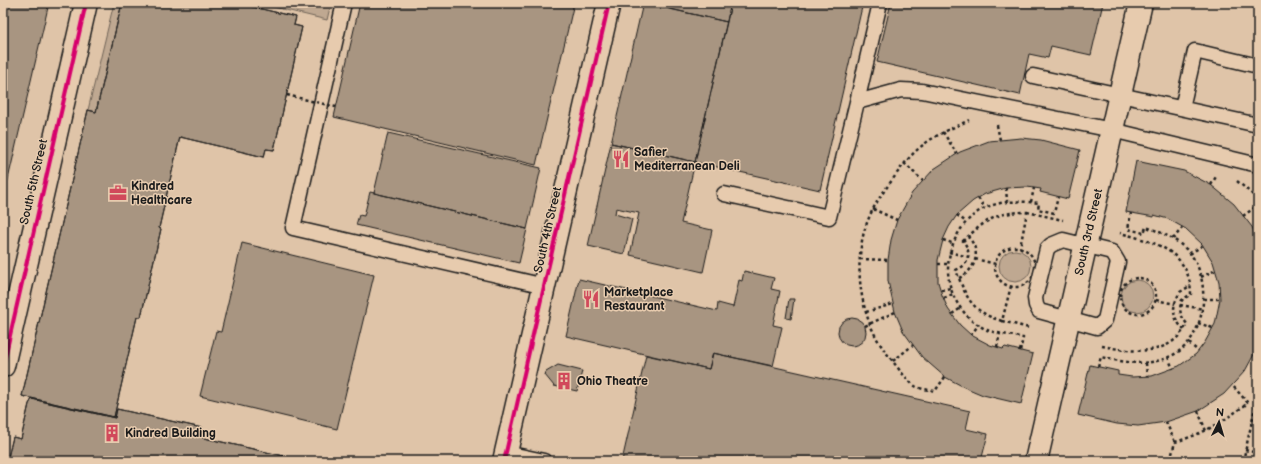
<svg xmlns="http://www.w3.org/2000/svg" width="1261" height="464" viewBox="0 0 1261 464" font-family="'Balsamiq Sans',sans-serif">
<rect width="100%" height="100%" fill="#dfc4a8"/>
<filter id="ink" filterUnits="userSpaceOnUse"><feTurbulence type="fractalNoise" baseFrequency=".025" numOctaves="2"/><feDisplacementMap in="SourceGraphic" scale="8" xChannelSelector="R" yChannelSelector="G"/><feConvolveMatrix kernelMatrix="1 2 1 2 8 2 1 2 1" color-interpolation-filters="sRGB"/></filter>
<g filter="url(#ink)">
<!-- green -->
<path fill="#bfa891" stroke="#6e6256" d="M114,3H122L96,112L88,110Z
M257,3H331L327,20Z
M999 266a16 16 0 1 1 32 0a16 16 0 1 1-32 0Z
M1121 296a16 16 0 1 1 32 0a16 16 0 1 1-32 0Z"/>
<!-- building -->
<path fill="#a89581" stroke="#1c1c1c" d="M3,3H49L3,201Z
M122,3H198L209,5L210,3H236L296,17L294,25L302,27L274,150L266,149L264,157L180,137L159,228L161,229L141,317H137L114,417L22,396L88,110L96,112Z
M122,3H198L209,5L210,3H236L296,17L294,25L302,27L274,150L266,149L264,157L180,137L159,228L161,229L141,317H137L114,417L22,396L88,110L96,112Z
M360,3H574L536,165L334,117Z
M643,3L727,22L695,162L611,143Z
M645,3H731L727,22Z
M731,3H844L862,7L820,190L695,162Z
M891,3H1103L1091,55L1051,46L1048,58L1029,54L1020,95L877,62Z
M388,133L541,168L527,229L374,193Z
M1021,138L1041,140L1080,150L1068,199L1040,192L1041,189L1027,187L1006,188L985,194L973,201L957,215L949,227L943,240L938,260V282L942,295L948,309L960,325L971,335L990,345L1003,349L1005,347L1033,354L1021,404L983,395L964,387L945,377L922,357L903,331L895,312L888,281V260L891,240L897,220L912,193L934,169L960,152L989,141Z
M611,143L695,162L681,223L712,230L703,272L630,255L639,213L616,208L615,214L632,219L624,254L588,246Z
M1136,161L1184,171L1211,185L1234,204L1252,227L1258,240V347L1245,371L1224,394L1198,411L1166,422L1138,426L1117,424L1078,415L1090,365L1118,371V375L1132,377L1152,376L1179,366L1196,354L1205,342L1215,324L1220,299L1219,282L1213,262L1202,244L1186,229L1168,219L1154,215V217L1126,212Z
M370,192L527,229L519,263L356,225L359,215L364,216Z
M242,243L374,275L337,429L200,396L216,331L221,332Z
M744,271L774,278L771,289L780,291L773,325L782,327L773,366L713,353L709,369L566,336L579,279L717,311L718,303L733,307L739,280L742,281Z
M789,299H794L791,319L786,318Z
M838 332a14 14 0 1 1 28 0a14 14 0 1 1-28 0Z
M713,353L970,411L966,429L988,434L981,461H622L646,355L709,369Z
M558,365L582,371L577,391L554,386L545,375L546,372Z
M32,399L115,418L117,409L202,428L200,437L284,456L282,461H7L13,437L21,439L29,404Z
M32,399L115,418L117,409L202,428L200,437L284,456L282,461H7L13,437L21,439L29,404Z"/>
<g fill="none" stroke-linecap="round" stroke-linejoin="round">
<!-- lane casing -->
<g stroke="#1c1c1c" stroke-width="17">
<path id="lane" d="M344,3L293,228L545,286
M880,3L857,102L901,90L922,91L1112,130L1258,165
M1033,76L1258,125
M1182,108L1195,51L1258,66
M724,194L829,217L857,102
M1063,240L1112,252L1118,262L1105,320L1097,327L1039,311L1036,305L1035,298L1047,249L1051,245Z
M506,453L544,461"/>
</g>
<!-- secondary casing -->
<g stroke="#1c1c1c" stroke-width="25">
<path id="secondary" d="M3,366L86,3
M504,461L609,3"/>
</g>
<!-- primary casing -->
<g stroke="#1c1c1c" stroke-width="25">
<path id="primary" d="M1036,461L1141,3"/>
</g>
<!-- path -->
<path stroke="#1c1c1c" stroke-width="2.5" stroke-dasharray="3 3" stroke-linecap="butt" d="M997,125L1000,140
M943,132L957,154
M904,163L923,181
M1237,181L1252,194L1258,203
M1211,185L1217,175
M1006,188L1007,201
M978,198L985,208
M1031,202L1034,188
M873,209L897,220
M1027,212L1063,220
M957,215L966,222
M1243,216L1258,205
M1173,239L1183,227
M943,240L952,243
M995 267a20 20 0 1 1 40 0a20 20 0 1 1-40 0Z
M949,252L969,257
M1190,254L1203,245
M860,259L888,260
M975,259L996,264
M938,264H947
M1201,277L1216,270
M1120 296a18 18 0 1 1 36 0a18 18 0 1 1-36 0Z
M959,278C976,270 982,251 968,237
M1011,286L1002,321L1029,328
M941,290L951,288
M944,298L953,294
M1204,299H1220
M1156,300L1175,304
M1180,305L1203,309
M866,312L893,304
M952,314L961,308
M1002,321C972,312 966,298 956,270C970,265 972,252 963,241C986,220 996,212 1027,212L1020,248
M1198,323L1213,328
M865,326L895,312
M1184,330C1172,317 1171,308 1180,292L1190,286
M971,335L979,324
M1189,343L1198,351
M1102,346C1133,352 1170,358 1187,324C1181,316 1178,311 1182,300L1191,294C1190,251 1155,242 1120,233
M997,347L1000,333
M1020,351L1023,338C1012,335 998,334 987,330C949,311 937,268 959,232C965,222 974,213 985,208C1003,200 1019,201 1039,203L1038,209L1054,213L1058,197
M1168,357L1173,369
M893,361L913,345
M1146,363L1147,376
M1098,367L1101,357C1126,363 1154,368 1178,352C1208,332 1212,274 1186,249C1174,238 1161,232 1146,227L1144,233L1128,229L1131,213
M945,377L935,391C930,390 920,389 915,386C907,381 891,359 885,351C859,317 852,260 868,220C874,205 883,192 893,179C902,166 911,154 923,145C937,134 953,128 969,120
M1198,411L1206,431
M1166,422L1175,442
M1245,450L1258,453
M1172,454L1175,442C1206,433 1222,422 1248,403L1232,385
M1243,461L1258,395"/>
<!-- lane -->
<use href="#lane" stroke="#e7cbae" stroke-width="14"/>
<!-- secondary -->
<use href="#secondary" stroke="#e7cbae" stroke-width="22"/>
<!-- primary -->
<use href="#primary" stroke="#e7cbae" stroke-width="22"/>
<!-- path-bridge -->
<path stroke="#1c1c1c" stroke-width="2.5" stroke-dasharray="3 3" stroke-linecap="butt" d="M287,95L336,107"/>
<!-- cycleway casing -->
<g stroke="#e7cbae" stroke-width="6">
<path id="cycleway" d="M3,366L86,3
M504,461L609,3"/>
</g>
<!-- cycleway -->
<use href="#cycleway" stroke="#d6006c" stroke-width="4"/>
</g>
</g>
<!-- icons -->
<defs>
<g id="restaurant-bare" transform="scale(1.38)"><path d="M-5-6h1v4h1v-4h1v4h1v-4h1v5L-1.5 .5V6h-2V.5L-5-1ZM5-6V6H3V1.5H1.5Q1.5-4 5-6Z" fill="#d1495b" stroke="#e7cbae" stroke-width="2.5" paint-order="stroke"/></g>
<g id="office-bare" transform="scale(1.38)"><path d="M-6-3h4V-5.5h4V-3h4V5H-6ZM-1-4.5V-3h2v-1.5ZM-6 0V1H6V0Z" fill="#d1495b" stroke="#e7cbae" stroke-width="2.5" paint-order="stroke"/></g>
<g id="building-bare" transform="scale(1.38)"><path d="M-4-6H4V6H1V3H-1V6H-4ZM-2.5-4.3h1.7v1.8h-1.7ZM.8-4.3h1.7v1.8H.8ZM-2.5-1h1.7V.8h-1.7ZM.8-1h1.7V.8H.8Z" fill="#d1495b" stroke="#e7cbae" stroke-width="2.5" paint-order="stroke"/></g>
</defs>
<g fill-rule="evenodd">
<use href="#restaurant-bare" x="621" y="159"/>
<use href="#office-bare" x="118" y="193"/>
<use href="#restaurant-bare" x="591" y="299"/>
<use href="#building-bare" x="564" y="381"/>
<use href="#building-bare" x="112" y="433"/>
</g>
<g text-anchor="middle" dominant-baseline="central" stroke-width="3" stroke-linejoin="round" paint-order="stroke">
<!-- poi labels -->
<g font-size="12" font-weight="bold" fill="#1c1c1c" stroke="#e7cbae" text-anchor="start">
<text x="634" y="152">Safier<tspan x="634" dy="14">Mediterranean Deli</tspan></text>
<text x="131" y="186">Kindred<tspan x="131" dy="14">Healthcare</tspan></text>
<text x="604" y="292">Marketplace<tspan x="604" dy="14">Restaurant</tspan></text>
<text x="577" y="381">Ohio Theatre</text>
<text x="125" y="433">Kindred Building</text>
</g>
<!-- street labels -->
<g font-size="12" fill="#1c1c1c" stroke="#e7cbae">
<text transform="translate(34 182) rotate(-77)">South 5th Street</text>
<text transform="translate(548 230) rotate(-77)">South 4th Street</text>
<text transform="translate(1089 232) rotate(-77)">South 3rd Street</text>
</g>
</g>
<!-- margin -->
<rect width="1261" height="464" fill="none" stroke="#e7cbae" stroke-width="16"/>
<rect x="8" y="8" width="1245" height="448" fill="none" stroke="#1c1c1c" stroke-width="1.5" filter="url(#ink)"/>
<!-- north arrow -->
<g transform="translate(1219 422) rotate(5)" stroke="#e7cbae" stroke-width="3" paint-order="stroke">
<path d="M0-3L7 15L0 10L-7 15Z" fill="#1c1c1c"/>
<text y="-6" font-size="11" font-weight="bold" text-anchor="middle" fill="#1c1c1c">N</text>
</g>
</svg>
